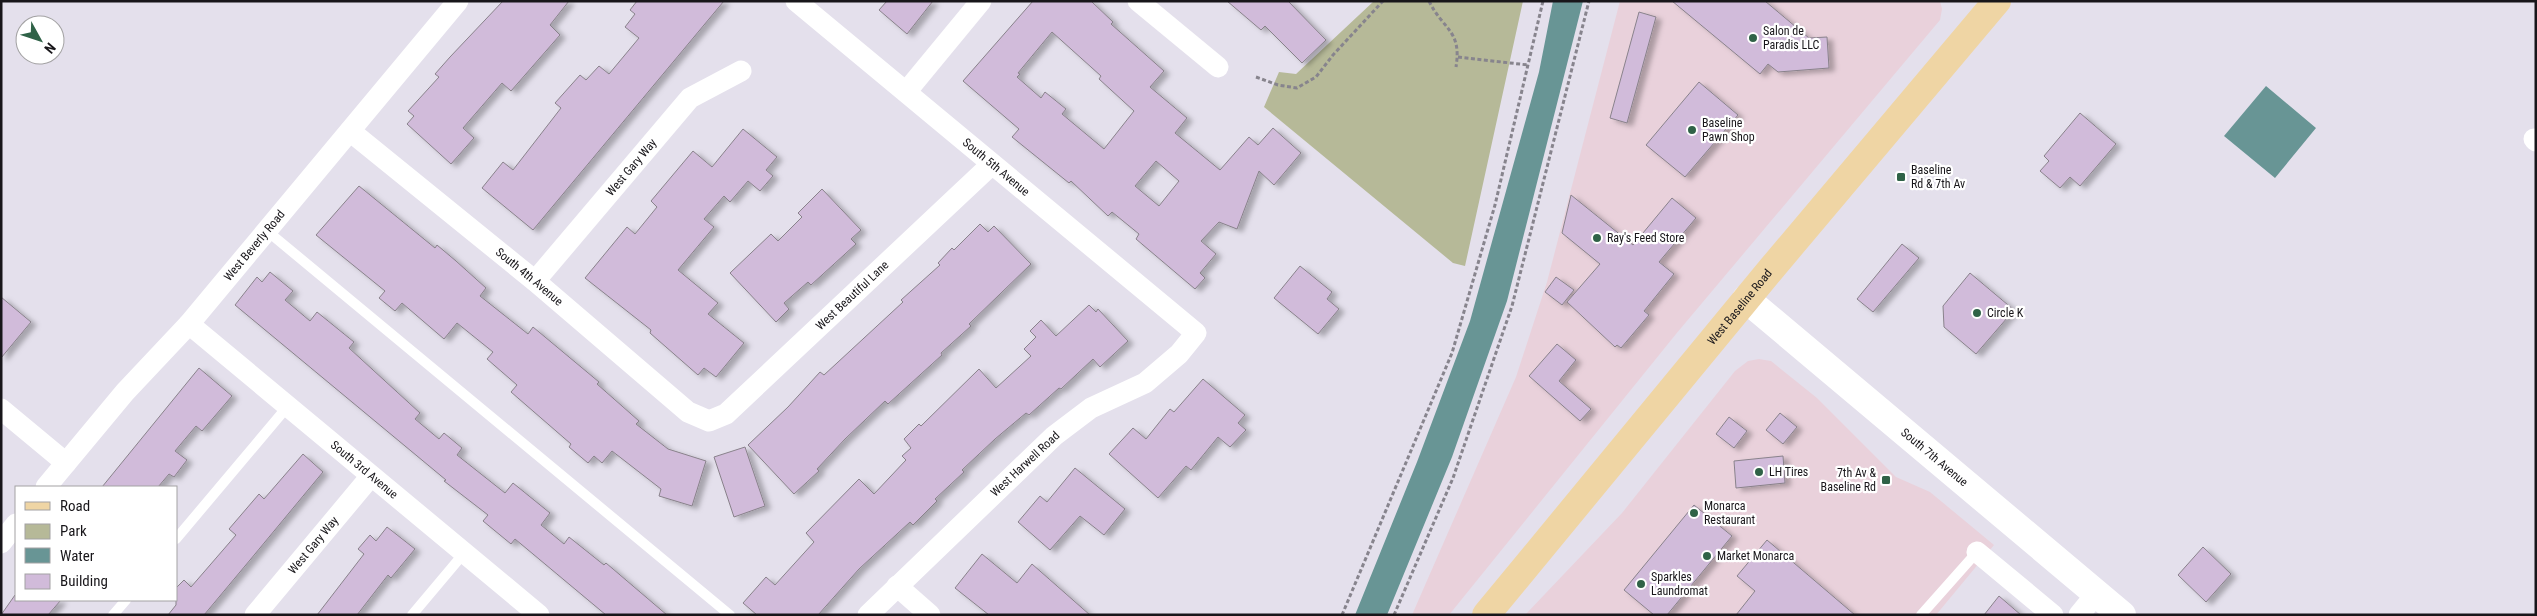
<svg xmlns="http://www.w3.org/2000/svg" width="2537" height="616" viewBox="0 0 2537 616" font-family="'Roboto Condensed',sans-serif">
<defs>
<filter id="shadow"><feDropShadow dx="5.5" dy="3" stdDeviation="2.5" flood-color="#0004"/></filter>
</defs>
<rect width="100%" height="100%" fill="#e4e0ec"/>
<!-- commercial -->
<path fill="#e9d1db" d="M1620,1H1940L1942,9L1940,20L1676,334L1449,615H1412L1516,377L1547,282Z
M1759,359L1771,361L1817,398L1896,477L1930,492L1994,545L1936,615H1525L1622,513L1735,371L1748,361Z"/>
<!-- green -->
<path fill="#b6b998" d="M1374,1H1523L1465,266L1453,263L1264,107L1279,72L1296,74Z"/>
<!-- water -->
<path fill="#689595" d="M1553,1H1583L1507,301L1452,457L1387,615H1355L1417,462L1470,321L1539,72Z
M2266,86L2316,128L2275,178L2224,136Z"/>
<!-- building -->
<path fill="#d1bbda" stroke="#89828b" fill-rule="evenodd" filter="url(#shadow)" d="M503,1H569L550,25L560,35L511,91L502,83L463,128L474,138L451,164L407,124L414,116L408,111L439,77L435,74L450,57Z
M637,1H724L533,230L482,188L503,162L513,170L561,108L555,103L580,75L586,80L599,66L609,74L639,38L625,27L635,14L630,10Z
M887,1H933L907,34L879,10Z
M1033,1H1091L1113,22L1111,24L1164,71L1150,87L1187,118L1175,133L1220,170L1249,137L1258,145L1273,128L1301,153L1274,185L1259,171L1237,229L1219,222L1201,241L1216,254L1200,273L1205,278L1195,289L1136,239L1139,234L1112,212L1108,216L1071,181L1069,183L1012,137L1019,129L963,81ZM1052,32L1101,76L1099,79L1134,111L1104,149L1062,114L1066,109L1045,92L1041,98L1017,77L1020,74L1018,73ZM1156,161L1179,181L1159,206L1135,186Z
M1227,1H1288L1326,40L1302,63L1265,26L1261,30Z
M1672,1H1765L1809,38L1827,37L1829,68L1778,72L1768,64L1760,74Z
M1639,12L1656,17L1627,123L1610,118Z
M1699,82L1738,115L1685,177L1646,145Z
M2080,113L2116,144L2080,186L2070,177L2060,188L2040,171L2049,161L2044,156Z
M743,129L777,157L766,170L773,176L760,191L748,181L730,202L724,196L704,219L714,227L678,270L718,303L708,314L744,343L716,377L704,368L698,375L650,333L651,330L585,278L627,227L635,234L657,207L651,201L693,151L712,167Z
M359,186L435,248L437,245L456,261L486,288L480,296L528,334L533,327L599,382L597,384L639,421L636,424L668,449L706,461L692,506L659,496L661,489L612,451L602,463L594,456L588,463L569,447L571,444L511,392L517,385L487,359L493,352L457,323L444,339L402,303L395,311L379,298L385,291L316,235Z
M822,189L861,230L851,239L856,244L811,285L808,282L784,303L789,309L776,322L730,273L771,234L778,241L802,217L798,213Z
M1571,195L1633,245L1672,198L1696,218L1659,262L1674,274L1644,311L1649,315L1621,348L1617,345L1615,347L1567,302L1600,264L1562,233Z
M980,224L988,232L994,226L1031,264L969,324L971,326L941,353L942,355L888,404L885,401L845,439L817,469L819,471L794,494L748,445L788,407L820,372L824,375L903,302L901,300L940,265L938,263L952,248L954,250Z
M1902,244L1919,258L1873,312L1857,299Z
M1300,266L1332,292L1327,299L1339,309L1318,334L1274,298Z
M270,272L293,291L285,300L297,310L310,321L317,312L354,342L349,348L420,413L415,419L439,439L444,433L462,448L457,455L505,493L513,483L550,513L541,525L564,544L569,537L604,565L606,563L667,615H606L515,539L511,544L483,521L488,515L444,481L446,480L235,305L257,277L262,282Z
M1970,273L2014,310L1976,354L1944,327L1943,306Z
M1556,277L1574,290L1562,305L1545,292Z
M1,297L31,322L1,358Z
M1089,305L1096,312L1098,309L1128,341L1100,367L1093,359L1061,389L1059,388L1029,415L1026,413L995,439L962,470L964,472L935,499L937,501L913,525L910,522L859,569L818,615H757L743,603L766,577L775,585L814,542L806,533L859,479L874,494L906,460L902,456L911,448L904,439L919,424L921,426L979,369L996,388L1031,356L1024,349L1036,337L1030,331L1041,320L1056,336Z
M1557,344L1576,360L1559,381L1591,409L1580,421L1529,376Z
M199,368L232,396L202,431L196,426L175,451L187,460L174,477L169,474L158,487H102Z
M1203,379L1245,415L1238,423L1246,430L1230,447L1218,437L1191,470L1186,466L1158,498L1109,454L1133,428L1146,439L1170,409L1174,412Z
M1780,413L1797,427L1783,444L1766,430Z
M1729,417L1747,431L1734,448L1716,434Z
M745,447L765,506L734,517L714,457Z
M303,454L323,472L250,560L204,615H168L176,605V588L184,580L191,587L236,535L229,529L259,494L264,499Z
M1783,456L1785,483L1736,488L1734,461Z
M1075,468L1125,509L1104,535L1080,516L1050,550L1018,522L1040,496L1047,502Z
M1694,505L1732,536L1667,615H1654L1624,590Z
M387,527L415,549L391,578L388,575L357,615H317L364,554L358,549L370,535L376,541Z
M1767,540L1855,615H1736L1755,591L1737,576Z
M2203,547L2231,574L2206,602L2178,575Z
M982,554L1017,583L1032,564L1090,615H989L955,588Z
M15,595L16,600H61L48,615H1Z
M1999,596L2021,615H1984Z"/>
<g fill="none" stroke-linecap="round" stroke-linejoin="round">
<!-- path -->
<path stroke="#87848d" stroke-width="3" stroke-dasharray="4 2.5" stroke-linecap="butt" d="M1429,1C1443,30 1462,30 1456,67
M1458,57L1528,65
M1256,77L1278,85L1297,88L1316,77L1333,55L1383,1
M1342,615L1452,353L1495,205L1543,1
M1394,615L1453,478L1512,306L1589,1"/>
<!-- service -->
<path stroke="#fff" stroke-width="10" d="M266,230L730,615
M176,539L288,406
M113,615L126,600
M412,615L465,552
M1921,615L1977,552"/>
<!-- minor -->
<g stroke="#fff" stroke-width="21">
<path id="s1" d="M796,1L1196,333L1179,354L1145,383L1091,408L1054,436L868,615"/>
<path d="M1138,1L1218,67"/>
<path d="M906,92L981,1"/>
<path id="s2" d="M350,131L535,281L688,412L709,421L726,414L992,164"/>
<path d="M2534,139L2536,141"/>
<path id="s3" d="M535,281L690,98L741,71"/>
<path id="s4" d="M189,324L539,615"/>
<path d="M1,409L66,463"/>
<path id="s5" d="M46,487L125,392L189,324L458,1"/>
<path d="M1,543L16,524"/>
<path d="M1977,552L2053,615"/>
<path d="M897,586L930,615"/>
<path id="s6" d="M255,615L371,476"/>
<path d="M2079,615L2097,593"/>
</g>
<!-- secondary -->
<path stroke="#fff" stroke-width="28" id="s7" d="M1746,299L2122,615"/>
<!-- primary -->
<path stroke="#efd5a4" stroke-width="28" id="s8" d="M1486,615L1772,268L1997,1"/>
</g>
<!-- markers -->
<g fill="#2f6247" stroke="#fff" stroke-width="2">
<circle cx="1753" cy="38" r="5"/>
<circle cx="1692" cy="130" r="5"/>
<rect x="1896" y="172" width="10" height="10" rx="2.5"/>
<circle cx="1597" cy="238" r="5"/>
<circle cx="1977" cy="313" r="5"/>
<circle cx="1759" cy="472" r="5"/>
<rect x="1881" y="475" width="10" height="10" rx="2.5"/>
<circle cx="1694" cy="513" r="5"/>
<circle cx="1707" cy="556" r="5"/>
<circle cx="1641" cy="584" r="5"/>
</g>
<g text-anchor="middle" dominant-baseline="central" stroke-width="4.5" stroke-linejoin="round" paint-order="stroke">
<!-- poi labels -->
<g font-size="12" fill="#18161a" stroke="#fff" text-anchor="start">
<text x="1763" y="31">Salon de<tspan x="1763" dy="14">Paradis LLC</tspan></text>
<text x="1702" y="123">Baseline<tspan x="1702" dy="14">Pawn Shop</tspan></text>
<text x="1911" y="170">Baseline<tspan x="1911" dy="14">Rd &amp; 7th Av</tspan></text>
<text x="1607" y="238">Ray's Feed Store</text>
<text x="1987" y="313">Circle K</text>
<text x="1769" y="472">LH Tires</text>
<text x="1876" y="473" text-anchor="end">7th Av &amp;<tspan x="1876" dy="14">Baseline Rd</tspan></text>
<text x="1704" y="506">Monarca<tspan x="1704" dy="14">Restaurant</tspan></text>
<text x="1717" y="556">Market Monarca</text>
<text x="1651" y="577">Sparkles<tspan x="1651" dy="14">Laundromat</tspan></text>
</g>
<!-- street labels -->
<g font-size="12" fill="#18161a" stroke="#fff">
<text stroke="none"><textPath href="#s1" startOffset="260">South 5th Avenue</textPath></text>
<text stroke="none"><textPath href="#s3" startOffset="149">West Gary Way</textPath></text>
<text stroke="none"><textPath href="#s5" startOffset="319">West Beverly Road</textPath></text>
<text stroke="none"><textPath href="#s2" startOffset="231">South 4th Avenue</textPath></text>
<text stroke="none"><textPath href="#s2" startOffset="654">West Beautiful Lane</textPath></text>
<text stroke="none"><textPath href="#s8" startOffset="399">West Baseline Road</textPath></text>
<text stroke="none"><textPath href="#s7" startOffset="246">South 7th Avenue</textPath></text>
<text transform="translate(1025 464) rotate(-43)">West Harwell Road</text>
<text stroke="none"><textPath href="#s4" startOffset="228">South 3rd Avenue</textPath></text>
<text stroke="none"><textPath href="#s6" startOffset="91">West Gary Way</textPath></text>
</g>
</g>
<!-- border -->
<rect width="2537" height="616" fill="none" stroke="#18161a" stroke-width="5"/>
<!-- legend -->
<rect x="15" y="486" width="162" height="115" fill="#ffffff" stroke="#a3a2a3"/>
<rect x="25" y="502" width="25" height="8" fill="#efd5a4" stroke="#a3a2a3"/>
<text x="60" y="511" font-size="15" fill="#18161a">Road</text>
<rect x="25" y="524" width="25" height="15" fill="#b6b998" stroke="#a3a2a3"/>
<text x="60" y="536" font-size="15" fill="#18161a">Park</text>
<rect x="25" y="548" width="25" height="15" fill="#689595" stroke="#a3a2a3"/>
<text x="60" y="561" font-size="15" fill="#18161a">Water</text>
<rect x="25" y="574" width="25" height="15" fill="#d1bbda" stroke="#a3a2a3"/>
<text x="60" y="586" font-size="15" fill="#18161a">Building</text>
<!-- north arrow -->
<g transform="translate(40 40) rotate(130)"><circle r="24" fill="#ffffff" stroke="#a3a2a3"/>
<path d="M0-4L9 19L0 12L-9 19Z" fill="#2f6247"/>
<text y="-8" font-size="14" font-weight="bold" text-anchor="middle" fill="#18161a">N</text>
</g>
</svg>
